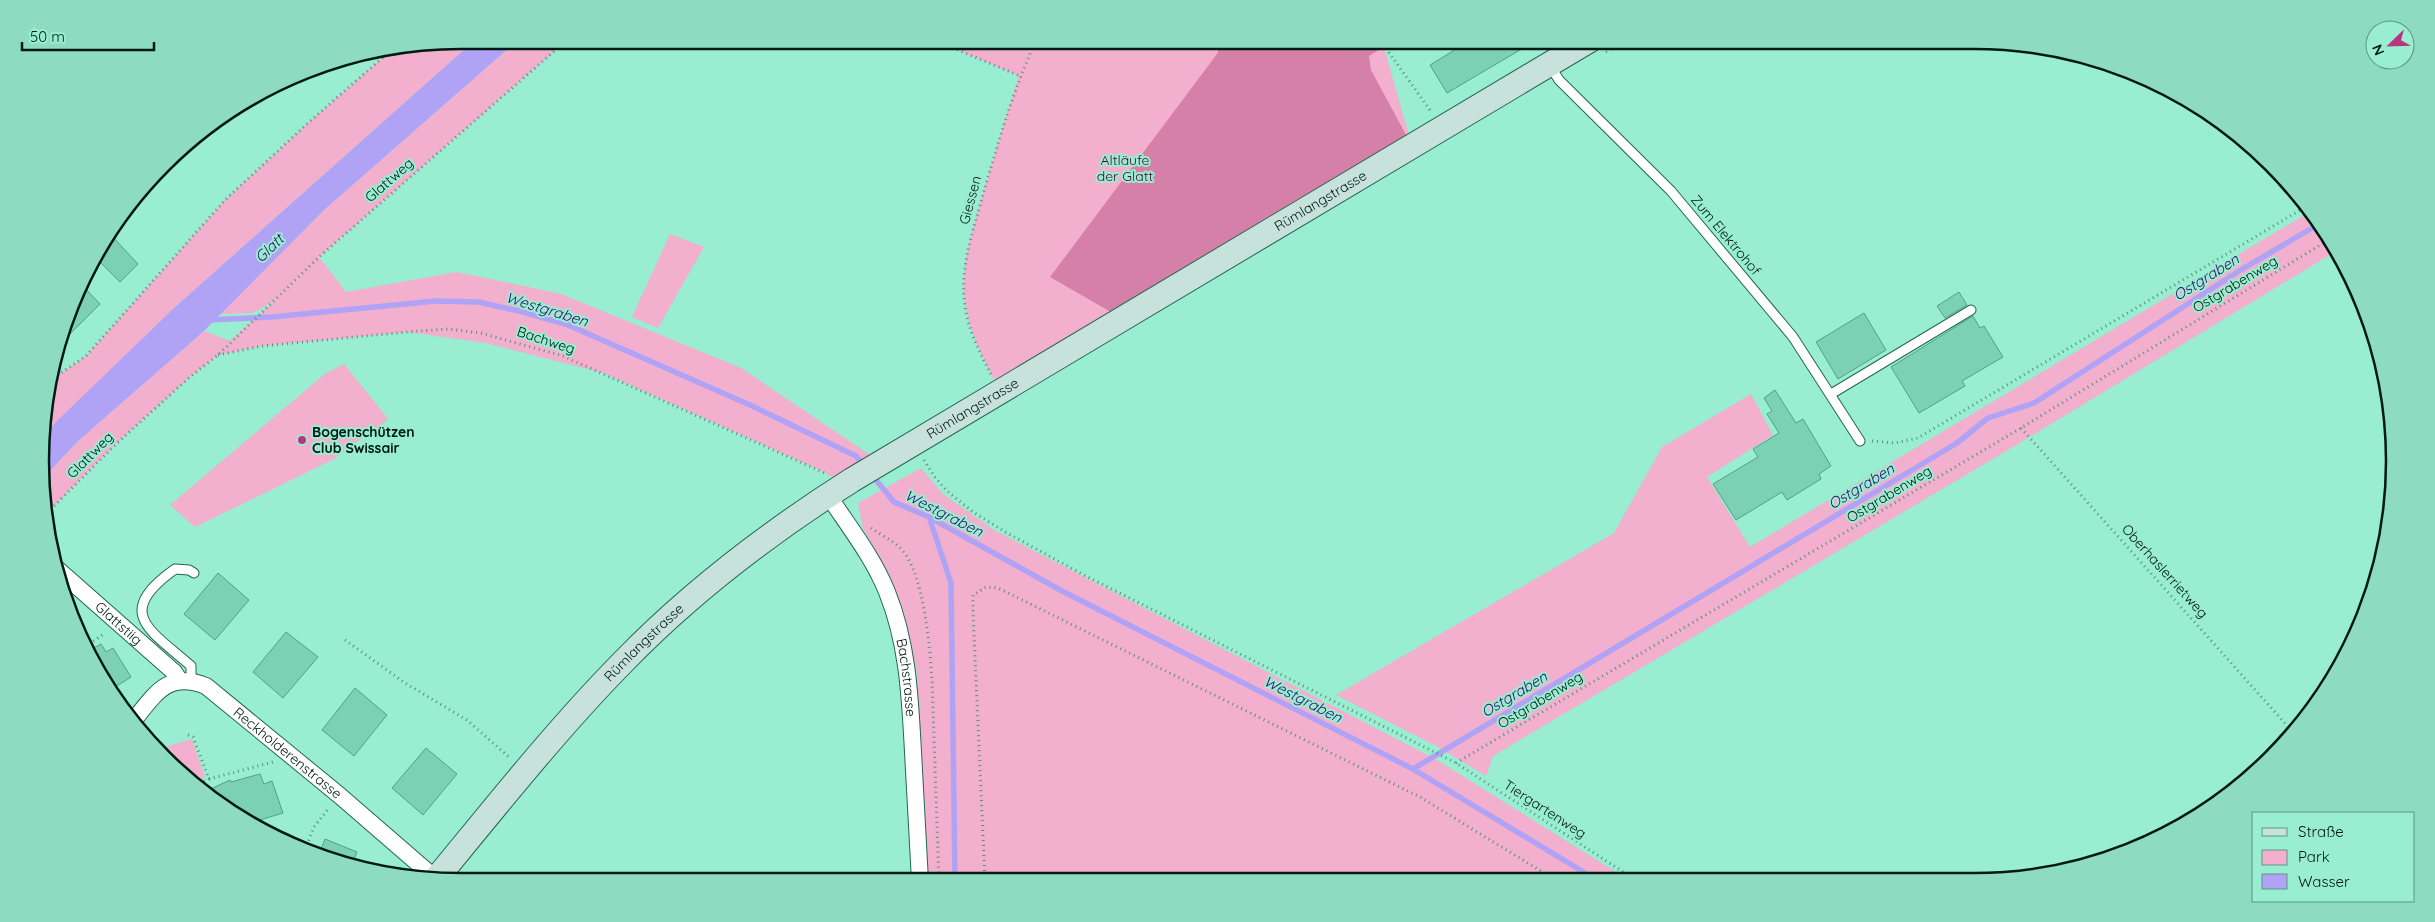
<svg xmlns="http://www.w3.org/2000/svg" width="2435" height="922" viewBox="0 0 2435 922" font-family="Quicksand,sans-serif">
<rect width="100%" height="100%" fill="#99edd0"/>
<!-- green -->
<path fill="#f3afce" d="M461,40H475L173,309L45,434L44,406L49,381L86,356L225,200L308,123L389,52Z
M518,40H567L319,257L346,292L457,272L561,294L741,368L882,463L835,479L822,471L603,373L486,343L407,332L262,346L218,355L191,376L116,444L47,513L46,475L78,441L204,331L230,341L275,300L253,313L220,314L324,210Z
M934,40H1382L1412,146L1001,392C986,365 971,338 966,308C958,270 973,229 983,193C995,153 1006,115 1019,76Z
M2311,211L2338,250L2018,444L1493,756L1486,776L1438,747L1336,695L1614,533L1662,447L1751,394L1773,435L1707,477L1750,547Z
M670,234L704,247L658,328L632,317Z
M344,364L388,419L334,459L195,527L170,505L326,373Z
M921,468L943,494L994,530L1437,760L1627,879L927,881L917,673L905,618L889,574L863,529L858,503Z
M192,739L205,777L193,782L161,748Z"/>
<!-- forest -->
<path fill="#d580a9" d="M1222,40H1395L1369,56L1371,70L1412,146L1123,319L1050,277L1217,54Z"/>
<!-- water -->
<path fill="#b0a3f5" d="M475,40H518L324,210L204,331L78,441L46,475L45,434L58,420L173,309Z"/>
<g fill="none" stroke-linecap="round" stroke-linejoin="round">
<!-- stream -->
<path stroke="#b0a3f5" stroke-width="5.5" d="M209,320L272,317L436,301L478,302L523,312L568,325L750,405L856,456L865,467
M871,474L894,502L929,517L1062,591L1413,769L1595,879
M929,517L951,583L955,881
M1413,769L1957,443L1988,418L2034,403L2239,271L2319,224"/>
</g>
<!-- building -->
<path fill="#7cd0b4" stroke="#4ea388" d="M1471,40H1537L1447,93L1430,65Z
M110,234L138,264L120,282L94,256Z
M81,284L100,304L58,346L62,325Z
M1959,292L1967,305L1945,318L1937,306Z
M1864,313L1886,350L1838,379L1816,342Z
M1973,316L1980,328L1984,326L2003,357L1962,381L1965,386L1919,413L1891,367Z
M1775,390L1796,423L1803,419L1831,466L1819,474L1821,479L1787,500L1782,492L1736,520L1713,484L1758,457L1753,449L1779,433L1767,414L1772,411L1764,398Z
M218,573L249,600L215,640L184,614Z
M286,632L318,657L283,698L253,672Z
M101,644L106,652L113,648L131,677L109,691L88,651Z
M355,688L387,715L354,756L322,730Z
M426,748L457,774L423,815L392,788Z
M260,774L264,784L272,781L283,813L250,823L202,793L230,780L231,782Z
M325,839L357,852L351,867L319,855Z"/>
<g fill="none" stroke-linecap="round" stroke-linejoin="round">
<!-- lane casing -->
<g stroke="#246652" stroke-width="11">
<path id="lane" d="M1549,64L1559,80L1671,191L1793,337L1860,441
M1831,394L1971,310
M191,680V666C150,630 113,613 175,569L189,570L194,573"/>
</g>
<!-- street casing -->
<g stroke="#246652" stroke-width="18">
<g id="street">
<path id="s1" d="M828,495C849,527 873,557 887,592C908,644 910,697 913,752C915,795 918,838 920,881"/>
<path id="s2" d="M55,567L174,672L180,681"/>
<path id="s3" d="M134,720C156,693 168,671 206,686L339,795L436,879"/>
</g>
</g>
<!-- secondary casing -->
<g stroke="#246652" stroke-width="26">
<g id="secondary">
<path id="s4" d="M436,879C497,805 557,729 624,661C692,591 770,532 852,480L1590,40"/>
</g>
</g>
<!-- path -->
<path stroke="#56907c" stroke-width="3" stroke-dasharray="1 4" stroke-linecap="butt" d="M934,40L1020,76
M1380,40L1432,113
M1606,52L1627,40
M218,355L262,346L407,332L448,329L481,333L563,356L827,474
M991,374C980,354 968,329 965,306C959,268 974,228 984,191C999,139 1014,89 1036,40
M49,381L86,356L225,200L308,123L389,52
M2021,428L2291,730
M1872,441L1895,443L1918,438L2307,206
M924,460L934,476L947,491L973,512L1007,533L1082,574L1456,763L1634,879
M47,513L116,444L191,376L218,355L319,257L567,40
M871,528C881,535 894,541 902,550C924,574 930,648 932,680L939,881
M345,640L405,683L467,720L510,758
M85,647L105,633
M188,735L193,737L209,779L195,785
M1456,763L2021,428L2330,239
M209,779L273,762
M305,850L314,827L329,808
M985,881L973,612V595L986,587L998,588L1420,797L1554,879"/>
<!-- lane -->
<use href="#lane" stroke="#fff" stroke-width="9"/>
<!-- street -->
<use href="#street" stroke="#fff" stroke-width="16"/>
<!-- secondary -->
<use href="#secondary" stroke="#c6e2da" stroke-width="24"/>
</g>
<!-- markers -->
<circle fill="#b8367e" stroke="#99edd0" stroke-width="2" cx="302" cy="440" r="5"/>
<g text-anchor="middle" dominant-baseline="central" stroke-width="4" stroke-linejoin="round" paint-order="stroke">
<!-- park labels -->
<g font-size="14" fill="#510333" stroke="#99edd0">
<text x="1125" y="160">Altläufe<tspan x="1125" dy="16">der Glatt</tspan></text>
</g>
<!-- street labels -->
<g font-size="14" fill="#001912" stroke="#99edd0">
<text transform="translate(389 180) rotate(-41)">Glattweg</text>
<text transform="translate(970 200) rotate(-75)">Giessen</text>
<text stroke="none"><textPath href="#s4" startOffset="1125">Rümlangstrasse</textPath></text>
<text transform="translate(1726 235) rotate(50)">Zum Elektrohof</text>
<text transform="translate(2235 284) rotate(-31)">Ostgrabenweg</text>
<text transform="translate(546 340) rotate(18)">Bachweg</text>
<text stroke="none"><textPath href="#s4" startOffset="720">Rümlangstrasse</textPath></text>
<text transform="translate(90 455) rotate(-45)">Glattweg</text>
<text transform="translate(1889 494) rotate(-31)">Ostgrabenweg</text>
<text transform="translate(2165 571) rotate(48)">Oberhaslerrietweg</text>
<text stroke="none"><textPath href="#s2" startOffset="85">Glattstiig</textPath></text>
<text stroke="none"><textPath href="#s4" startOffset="315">Rümlangstrasse</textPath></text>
<text stroke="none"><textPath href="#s1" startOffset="202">Bachstrasse</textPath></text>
<text transform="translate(1540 700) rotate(-31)">Ostgrabenweg</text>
<text stroke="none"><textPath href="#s3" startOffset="194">Reckholderenstrasse</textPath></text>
<text transform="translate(1545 809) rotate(33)">Tiergartenweg</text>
</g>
<!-- poi labels -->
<g font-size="14" font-weight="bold" fill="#001912" stroke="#99edd0" text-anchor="start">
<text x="312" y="432">Bogenschützen<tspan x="312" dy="16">Club Swissair</tspan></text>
</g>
<!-- water labels -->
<g font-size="15" font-style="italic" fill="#2f0c6b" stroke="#99edd0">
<text transform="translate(269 248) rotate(-44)">Glatt</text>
<text transform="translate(2206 277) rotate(-32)">Ostgraben</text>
<text transform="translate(547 309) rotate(17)">Westgraben</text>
<text transform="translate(1861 486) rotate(-31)">Ostgraben</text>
<text transform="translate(944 513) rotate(27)">Westgraben</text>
<text transform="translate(1514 694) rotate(-31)">Ostgraben</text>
<text transform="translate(1303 699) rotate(27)">Westgraben</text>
</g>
</g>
<!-- crop -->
<path d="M0 0H2435V922H0ZM461 49H1974A412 412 0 0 1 2386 461V461A412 412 0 0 1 1974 873H461A412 412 0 0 1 49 461V461A412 412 0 0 1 461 49Z" fill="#8ddcc1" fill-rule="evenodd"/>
<path fill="none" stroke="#001912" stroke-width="2.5" d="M461 49H1974A412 412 0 0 1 2386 461V461A412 412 0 0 1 1974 873H461A412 412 0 0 1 49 461V461A412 412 0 0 1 461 49Z"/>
<!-- legend -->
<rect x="2252" y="812" width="162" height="90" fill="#99edd0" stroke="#5c9884"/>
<rect x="2262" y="828" width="25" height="8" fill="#c6e2da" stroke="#5c9884"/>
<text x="2298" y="837" font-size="15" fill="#001912">Straße</text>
<rect x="2262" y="850" width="25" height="15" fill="#f3afce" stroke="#5c9884"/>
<text x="2298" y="862" font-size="15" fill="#001912">Park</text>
<rect x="2262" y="874" width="25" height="15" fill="#b0a3f5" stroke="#5c9884"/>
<text x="2298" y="887" font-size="15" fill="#001912">Wasser</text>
<!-- north arrow -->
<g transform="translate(2390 45) rotate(247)"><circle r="24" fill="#99edd0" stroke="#5c9884"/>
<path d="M0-4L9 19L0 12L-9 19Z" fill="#b8367e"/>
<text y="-8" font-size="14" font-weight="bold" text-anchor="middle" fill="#001912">N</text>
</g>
<!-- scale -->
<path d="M22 42v8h132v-8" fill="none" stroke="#001912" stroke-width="2.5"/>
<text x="30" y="42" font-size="15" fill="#001912" stroke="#99edd0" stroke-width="4" paint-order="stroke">50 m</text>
</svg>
